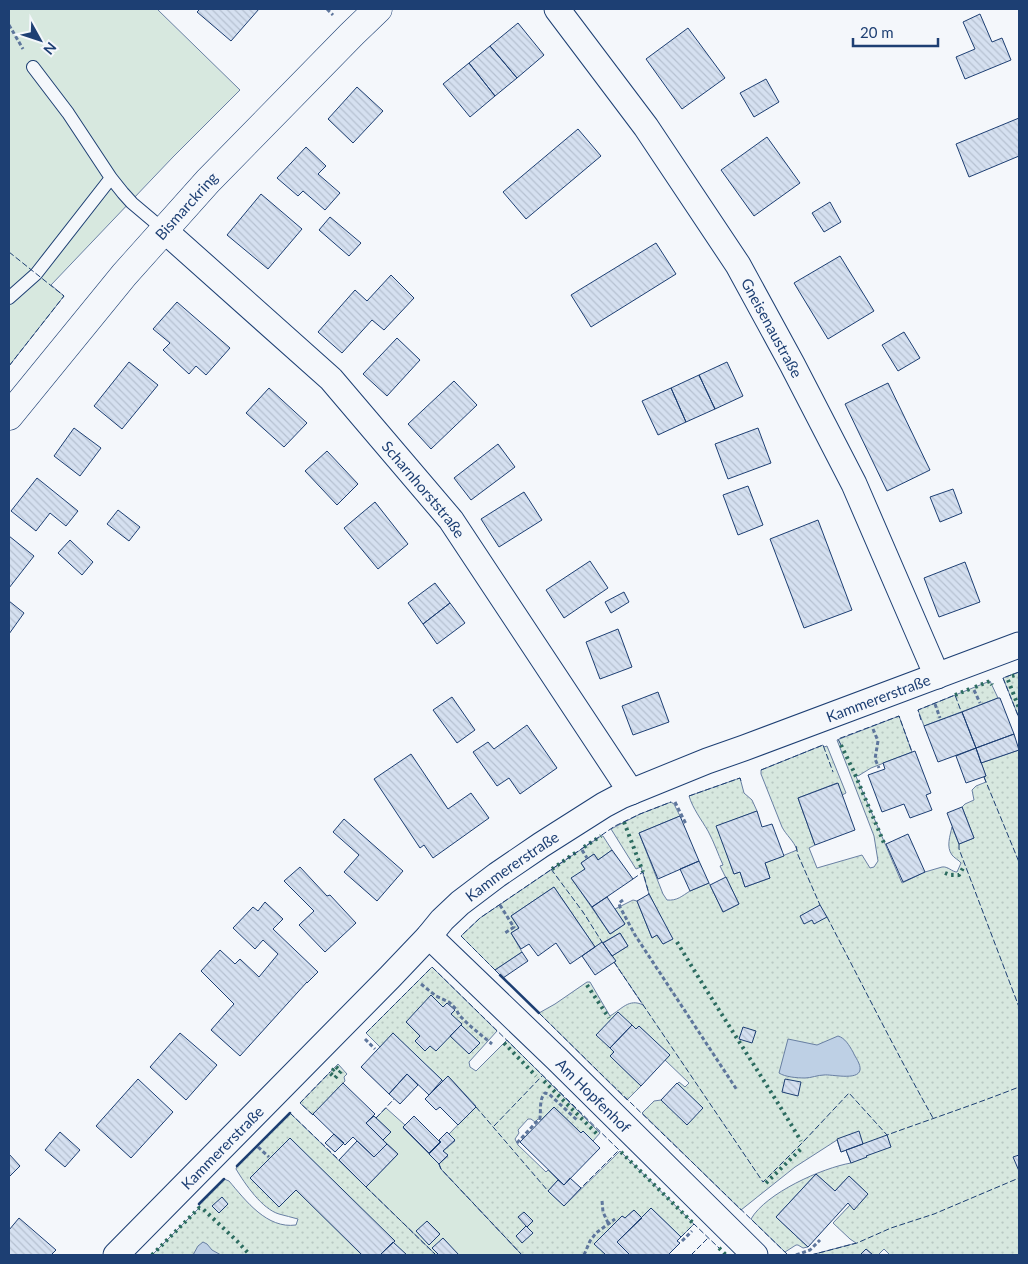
<svg xmlns="http://www.w3.org/2000/svg" width="1028" height="1264" viewBox="0 0 1028 1264" font-family="Lato,sans-serif">
<defs>
<pattern id="garden-dots" width="8" height="8" patternUnits="userSpaceOnUse" patternTransform="scale(1.25)"><rect width="8" height="8" fill="#d7e8df"/><path d="M2 2h.1M6 6h.1" fill="none" stroke="#b8c8c3" stroke-width="1.8" stroke-linecap="round"/></pattern>
<pattern id="building-back-hatch" width="6" height="6" patternUnits="userSpaceOnUse" patternTransform="scale(1.25)"><rect width="6" height="6" fill="#d5e0f0"/><path d="M-1 5l2 2M0 0l6 6M5-1l2 2" fill="none" stroke="#b6c1d1"/></pattern>
</defs>
<rect width="100%" height="100%" fill="#f4f7fb"/>
<!-- green -->
<path fill="#d7e8df" stroke="#687fa3" d="M9,9H157L240,90L173,157L51,285L64,296L9,366Z
M386,1108L405,1125L403,1128L439,1164L441,1169L522,1255H436L363,1190L398,1154L383,1140L391,1132L376,1118Z"/>
<!-- garden -->
<path fill="url(#garden-dots)" stroke="#687fa3" d="M1019,672V718L1003,678Z
M990,681L998,698L924,726L918,710Z
M899,716L912,752L871,768L858,776L855,774L902,883L925,872L942,867C948,866 952,872 957,872L961,863C959,860 954,858 952,855C946,847 950,836 952,827L959,844L974,838L962,807L965,804L974,800L972,790L976,786L986,782L984,777L986,776L981,763L1019,750V1255H890L884,1249L878,1255H873L866,1249L860,1255H811L856,1243L850,1239L833,1223L850,1205L854,1209L868,1194L849,1176L835,1191L816,1174L776,1217L808,1247L803,1248L798,1245H796L785,1252L751,1219C766,1193 822,1168 851,1163L846,1150L841,1152L837,1140L795,1167L741,1210L643,1114L642,1113L654,1101L661,1100L679,1082L685,1087L689,1083L665,1060L669,1055L639,1026L610,1056L641,1086L627,1100L539,1013L555,1004L587,982H590L610,1016C622,1009 629,998 643,1005L614,962L612,956L628,946L620,933L595,947L554,887L511,916L519,928L511,933L522,952L495,970L461,936L480,918L601,836H603L612,850L598,860L594,854L581,863L585,869L572,879L610,934L625,924L615,909L633,900L637,901L652,938L657,935L663,944L672,939L649,894L641,867L636,869L611,829L640,814L671,802L674,804L680,816L639,833L663,894L667,900C677,901 682,896 690,891C696,888 703,886 709,883L723,912L739,904L720,866L723,865C718,854 714,842 708,831C701,819 693,809 689,796L740,778L744,793L752,800L757,811L717,826L734,874L740,872L745,887L770,878L765,863L797,850C794,841 786,835 782,827L761,774V770L823,745L824,747L827,746L846,793L842,795L837,783L798,798L815,845L809,848L817,868L862,855L870,868L874,867L878,861L874,836L837,740Z
M432,967L497,1031L469,1062L470,1067L476,1071L507,1040L600,1133L593,1141L583,1131L581,1133L554,1107L541,1120L538,1119L535,1122L531,1119H528L518,1130L519,1133L515,1139L518,1145L546,1172L548,1170L558,1180L548,1191L564,1206L620,1151L694,1224L681,1237L651,1208L642,1218L634,1210L625,1218L622,1216L595,1243L606,1255H522L441,1169L439,1164L448,1156L443,1151L455,1141L449,1134L476,1106L448,1076L443,1081L393,1034L380,1047L366,1033Z
M338,1064L347,1074L344,1077L345,1081L313,1115L300,1103Z
M290,1113L436,1255H152L199,1208H200L199,1204L224,1179L229,1181C246,1201 267,1229 296,1225L298,1219C292,1217 285,1216 279,1214C262,1209 245,1184 236,1169L237,1166Z"/>
<!-- water -->
<path fill="#bed0e5" stroke="#687fa3" d="M838,1036C845,1038 849,1045 853,1052C855,1057 861,1064 860,1070C858,1081 831,1074 824,1075C818,1075 811,1078 805,1078C797,1078 785,1077 779,1073L788,1039L817,1045Z
M203,1242L207,1244L212,1250L221,1255H193L198,1246Z"/>
<!-- building -->
<path fill="url(#building-back-hatch)" stroke="#1d3f73" d="M200,9H259L231,41L197,12Z
M980,14L992,42L1002,38L1011,60L965,79L956,57L975,49L963,22Z
M518,23L544,55L517,78L490,46Z
M688,28L725,78L682,109L646,59Z
M490,46L517,78L495,96L469,63Z
M469,63L495,96L470,117L443,84Z
M766,79L779,102L754,117L740,93Z
M357,87L383,111L353,143L328,119Z
M1019,118V156L969,177L956,144Z
M578,129L601,156L526,219L503,192Z
M767,137L800,183L754,216L721,170Z
M306,147L326,166L318,174L340,193L325,210L303,191L298,196L277,178Z
M261,194L302,229L268,269L227,235Z
M830,202L841,222L824,232L812,213Z
M330,217L361,243L349,256L319,230Z
M656,243L676,274L591,327L571,295Z
M840,256L874,311L828,339L794,283Z
M391,275L414,298L384,330L372,320L342,353L318,332L355,290L367,301Z
M177,302L230,348L206,375L196,366L189,374L163,350L170,343L153,329Z
M904,332L920,358L898,371L882,345Z
M397,338L420,360L387,396L363,374Z
M129,362L158,385L122,429L94,406Z
M727,362L743,396L715,409L699,375Z
M699,375L715,409L686,422L671,388Z
M454,381L477,405L431,449L408,424Z
M888,383L930,470L887,491L845,404Z
M269,388L307,423L284,447L246,413Z
M671,388L686,422L658,435L642,401Z
M74,428L101,448L80,476L54,456Z
M758,428L771,463L728,479L715,444Z
M498,444L515,467L471,500L454,478Z
M327,451L358,484L337,505L305,471Z
M37,478L78,511L66,526L50,513L36,531L11,511Z
M748,486L763,525L738,535L723,495Z
M953,489L962,513L940,522L930,497Z
M524,492L542,520L499,547L481,519Z
M375,502L408,544L378,569L344,528Z
M118,510L140,527L129,541L107,524Z
M818,520L852,610L804,628L770,539Z
M9,536L34,556L9,588Z
M70,540L93,562L82,575L58,553Z
M590,561L608,588L564,618L546,590Z
M965,562L980,602L939,617L924,578Z
M435,583L450,603L423,624L408,603Z
M624,592L629,602L611,613L605,602Z
M9,601L24,613L9,634Z
M450,603L465,623L437,644L423,624Z
M618,629L632,667L600,679L586,642Z
M658,692L669,722L633,735L622,706Z
M452,697L475,730L457,743L433,710Z
M998,698H1000L1014,734L976,748L962,712Z
M962,712L976,748L938,762L924,726Z
M527,725L557,768L520,794L509,778L497,786L473,752L488,742L494,749Z
M1014,734L1019,750L981,763L976,748Z
M976,748L986,776L966,783L956,756Z
M915,751L931,793L926,795L932,810L910,818L904,804L882,812L868,775L885,769L883,763Z
M411,754L448,809L471,793L489,818L433,858L424,845L420,848L374,779Z
M838,783L855,830L815,845L798,798Z
M962,807L974,838L959,844L947,813Z
M757,811L762,827L772,824L784,856L765,863L770,878L745,887L740,872L734,874L716,826Z
M680,816L699,861L658,879L639,833Z
M344,819L403,871L377,901L344,872L359,855L333,832Z
M908,834L925,872L903,882L886,844Z
M612,850L633,879L592,907L571,878L585,869L581,863L594,854L598,860Z
M699,861L709,883L690,891L680,869Z
M300,867L327,896L330,895L356,923L325,952L299,925L314,911L284,881Z
M726,877L739,904L723,912L710,885Z
M554,887L595,947L570,964L556,943L538,956L529,944L521,949L511,933L519,928L511,916Z
M649,894L673,939L663,944L657,935L652,938L637,901Z
M607,897L625,924L610,934L592,907Z
M265,902L283,919L273,929L318,972L307,983V982L240,1056L211,1030L234,1004L201,971L220,950L235,964L240,959L259,977L278,954L263,940L255,949L233,928L253,907L258,911Z
M820,905L827,917L814,924L812,920L804,924L800,916Z
M620,933L628,946L612,956L603,943Z
M602,942L616,961L595,975L582,956Z
M522,952L528,961L503,978L495,970Z
M431,995L443,1007L447,1003L455,1010L451,1014L462,1024L436,1051L430,1046L425,1051L415,1041L420,1036L406,1022Z
M618,1012L632,1025L610,1048L596,1035Z
M461,1025L480,1043L469,1054L450,1036Z
M632,1025L636,1029L639,1026L670,1055L641,1086L610,1056L614,1052L610,1048Z
M743,1027L756,1031L752,1043L739,1039Z
M180,1033L217,1065L186,1100L150,1067Z
M393,1033L442,1080L429,1095L407,1074L389,1094L361,1067Z
M407,1074L418,1085L400,1104L389,1094Z
M448,1076L476,1107L458,1125L440,1107L436,1110L425,1099Z
M138,1079L173,1112L131,1158L96,1126Z
M785,1079L801,1082L798,1096L782,1092Z
M343,1083L375,1114L366,1123L387,1144L374,1157L353,1137L345,1145L313,1114Z
M677,1083L703,1108L687,1125L661,1100Z
M554,1107L581,1133L583,1131L600,1148L564,1185L520,1142Z
M374,1116L391,1132L383,1140L366,1123Z
M414,1116L440,1142L429,1153L403,1127Z
M859,1131L863,1144L841,1152L837,1139Z
M60,1132L80,1150L65,1167L45,1150Z
M447,1132L455,1140L443,1151L448,1155L439,1164L429,1154L441,1142L439,1140Z
M334,1134L344,1143L335,1152L325,1143Z
M887,1135L891,1147L866,1156L867,1157L851,1163L846,1150Z
M290,1138L395,1241L380,1255H362L296,1190L279,1207L250,1178Z
M357,1141L374,1157L387,1144L398,1154L366,1187L339,1160Z
M9,1154L20,1166L9,1177Z
M1019,1155V1171L1013,1157Z
M816,1174L835,1191L849,1176L868,1194L854,1210L848,1203L808,1247L776,1217Z
M570,1178L581,1188L564,1206L548,1191L558,1180L564,1185Z
M222,1197L228,1204L219,1213L212,1206Z
M651,1208L681,1237L677,1241L680,1243L668,1255H630L617,1242Z
M634,1210L642,1218L617,1242L630,1255H606L594,1244L622,1216L625,1218Z
M524,1212L533,1221L527,1227L518,1217Z
M19,1218L56,1250L51,1255H9V1230Z
M427,1221L440,1234L429,1245L416,1231Z
M526,1226L533,1233L522,1243L516,1236Z
M443,1238L459,1255H439L432,1248Z
M393,1242L407,1255H380Z
M866,1249L873,1255H860Z"/>
<g fill="none" stroke-linecap="round" stroke-linejoin="round">
<!-- service casing -->
<g stroke="#1d3f73" stroke-width="14">
<path id="service" d="M33,67L68,113L111,178L123,193L132,203L164,230
M9,298L36,274L111,178"/>
</g>
<!-- minor casing -->
<g stroke="#1d3f73" stroke-width="27">
<g id="minor">
<path id="s1" d="M557,9L646,127L738,265L792,364L854,484L937,676"/>
<path id="s2" d="M164,230L331,379L451,520L631,792"/>
<path id="s3" d="M429,936L557,1059L755,1255"/>
<path id="s4" d="M116,1255L390,977L429,936L442,920L460,903L497,875L541,845L604,805L621,796L707,761L744,748L1019,645"/>
</g>
</g>
<!-- tertiary casing -->
<g stroke="#1d3f73" stroke-width="29">
<g id="tertiary">
<path id="s5" d="M9,416L124,275L208,181L352,34L378,9"/>
</g>
</g>
<!-- path -->
<path stroke="#5e769c" stroke-width="3" stroke-dasharray="4 2.5" stroke-linecap="butt" d="M327,9L333,15
M9,25L23,49
M974,690L980,703
M935,704L940,718
M873,729L878,741L875,759L879,768
M675,802L686,824
M582,850L587,858
M623,900L619,903L620,907L635,935L737,1090
M500,905L513,926L514,927L505,933
M421,984L436,996L449,1002L456,1009L459,1015L469,1025L492,1044
M365,1039L375,1049
M517,1143L540,1118C541,1110 539,1099 545,1093L549,1094L578,1121
M258,1147L269,1157
M602,1201L603,1212L609,1225
M682,1241L692,1231
M584,1255L590,1241L596,1233L615,1219
M796,1255L810,1250L820,1240"/>
<!-- service -->
<use href="#service" stroke="#f4f7fb" stroke-width="12"/>
<!-- minor -->
<use href="#minor" stroke="#f4f7fb" stroke-width="25"/>
<!-- tertiary -->
<use href="#tertiary" stroke="#f4f7fb" stroke-width="28"/>
<!-- hedge -->
<path stroke="#2c6c60" stroke-width="4" stroke-dasharray="2.5 4" stroke-linecap="butt" d="M1012,676L1019,674
M1008,680L1019,708
M975,687L990,681L992,685
M955,695L972,688
M841,745L854,772L884,843
M624,822L643,872
M584,847L601,836
M552,869L578,851
M945,873L950,875H959L963,868
M677,942C717,1009 761,1074 801,1141
M587,985L609,1018
M504,1043L536,1076
M336,1067L341,1071L335,1078L330,1073Z
M544,1081L598,1135
M621,1152L694,1224
M766,1183L801,1149
M719,1248L726,1255
M152,1255L199,1208L203,1209L237,1241L250,1255"/>
<!-- fence -->
<path stroke="#1d3f73" stroke-width="1" stroke-dasharray="6 2.5" stroke-linecap="butt" d="M9,252L64,296L9,366
M1019,672L1003,678L1019,718
M921,720L918,710L955,695L961,711
M841,745L838,739L899,716L912,752
M761,770L823,745L833,772
M984,777L1019,862
M689,796L740,778L741,781
M959,844V849L1019,1007
M796,846L798,855L820,905
M551,869L583,912L602,942
M633,879L643,872L649,894
M827,917C862,984 896,1052 933,1118
M614,962L763,1182L804,1141L849,1093L887,1135C931,1119 976,1104 1019,1087
M495,970L461,936L480,918L615,826L640,814L671,802
M539,1013L599,1072L788,1255
M366,1033L432,967L619,1150L581,1188
M476,1107L548,1191
M290,1113L339,1160
M313,1115L300,1103L330,1072
M376,1118L394,1099
M494,1126L542,1076
M439,1164L441,1169L522,1255
M366,1187L436,1255
M681,1237L694,1224L719,1248
M691,1255L708,1238
M811,1255L857,1243L891,1228L934,1214L1019,1178"/>
<!-- wall -->
<path stroke="#1d3f73" stroke-width="2.5" d="M500,975L539,1013
M237,1166L290,1113
M199,1204L224,1179"/>
</g>
<g text-anchor="middle" dominant-baseline="central" stroke-width="4" stroke-linejoin="round" paint-order="stroke">
<!-- street labels -->
<g font-size="15" fill="#1d3f73" stroke="#f4f7fb">
<text stroke="none"><textPath href="#s5" startOffset="275">Bismarckring</textPath></text>
<text stroke="none"><textPath href="#s1" startOffset="385">Gneisenaustraße</textPath></text>
<text stroke="none"><textPath href="#s2" startOffset="368">Scharnhorststraße</textPath></text>
<text stroke="none"><textPath href="#s4" startOffset="961">Kammererstraße</textPath></text>
<text stroke="none"><textPath href="#s4" startOffset="556">Kammererstraße</textPath></text>
<text stroke="none"><textPath href="#s3" startOffset="229">Am Hopfenhof</textPath></text>
<text stroke="none"><textPath href="#s4" startOffset="151">Kammererstraße</textPath></text>
</g>
</g>
<!-- border -->
<rect width="1028" height="1264" fill="none" stroke="#1d3f73" stroke-width="20"/>
<!-- north arrow -->
<g transform="translate(40 40) rotate(130)" stroke="#f4f7fb" stroke-width="4" paint-order="stroke">
<path d="M0-4L9 19L0 12L-9 19Z" fill="#1d3f73"/>
<text y="-8" font-size="14" font-weight="bold" text-anchor="middle" fill="#1d3f73">N</text>
</g>
<!-- scale -->
<path d="M853 38v8h85v-8" fill="none" stroke="#1d3f73" stroke-width="2.5"/>
<text x="860" y="38" font-size="15" fill="#1d3f73" stroke="#f4f7fb" stroke-width="4" paint-order="stroke">20 m</text>
</svg>
